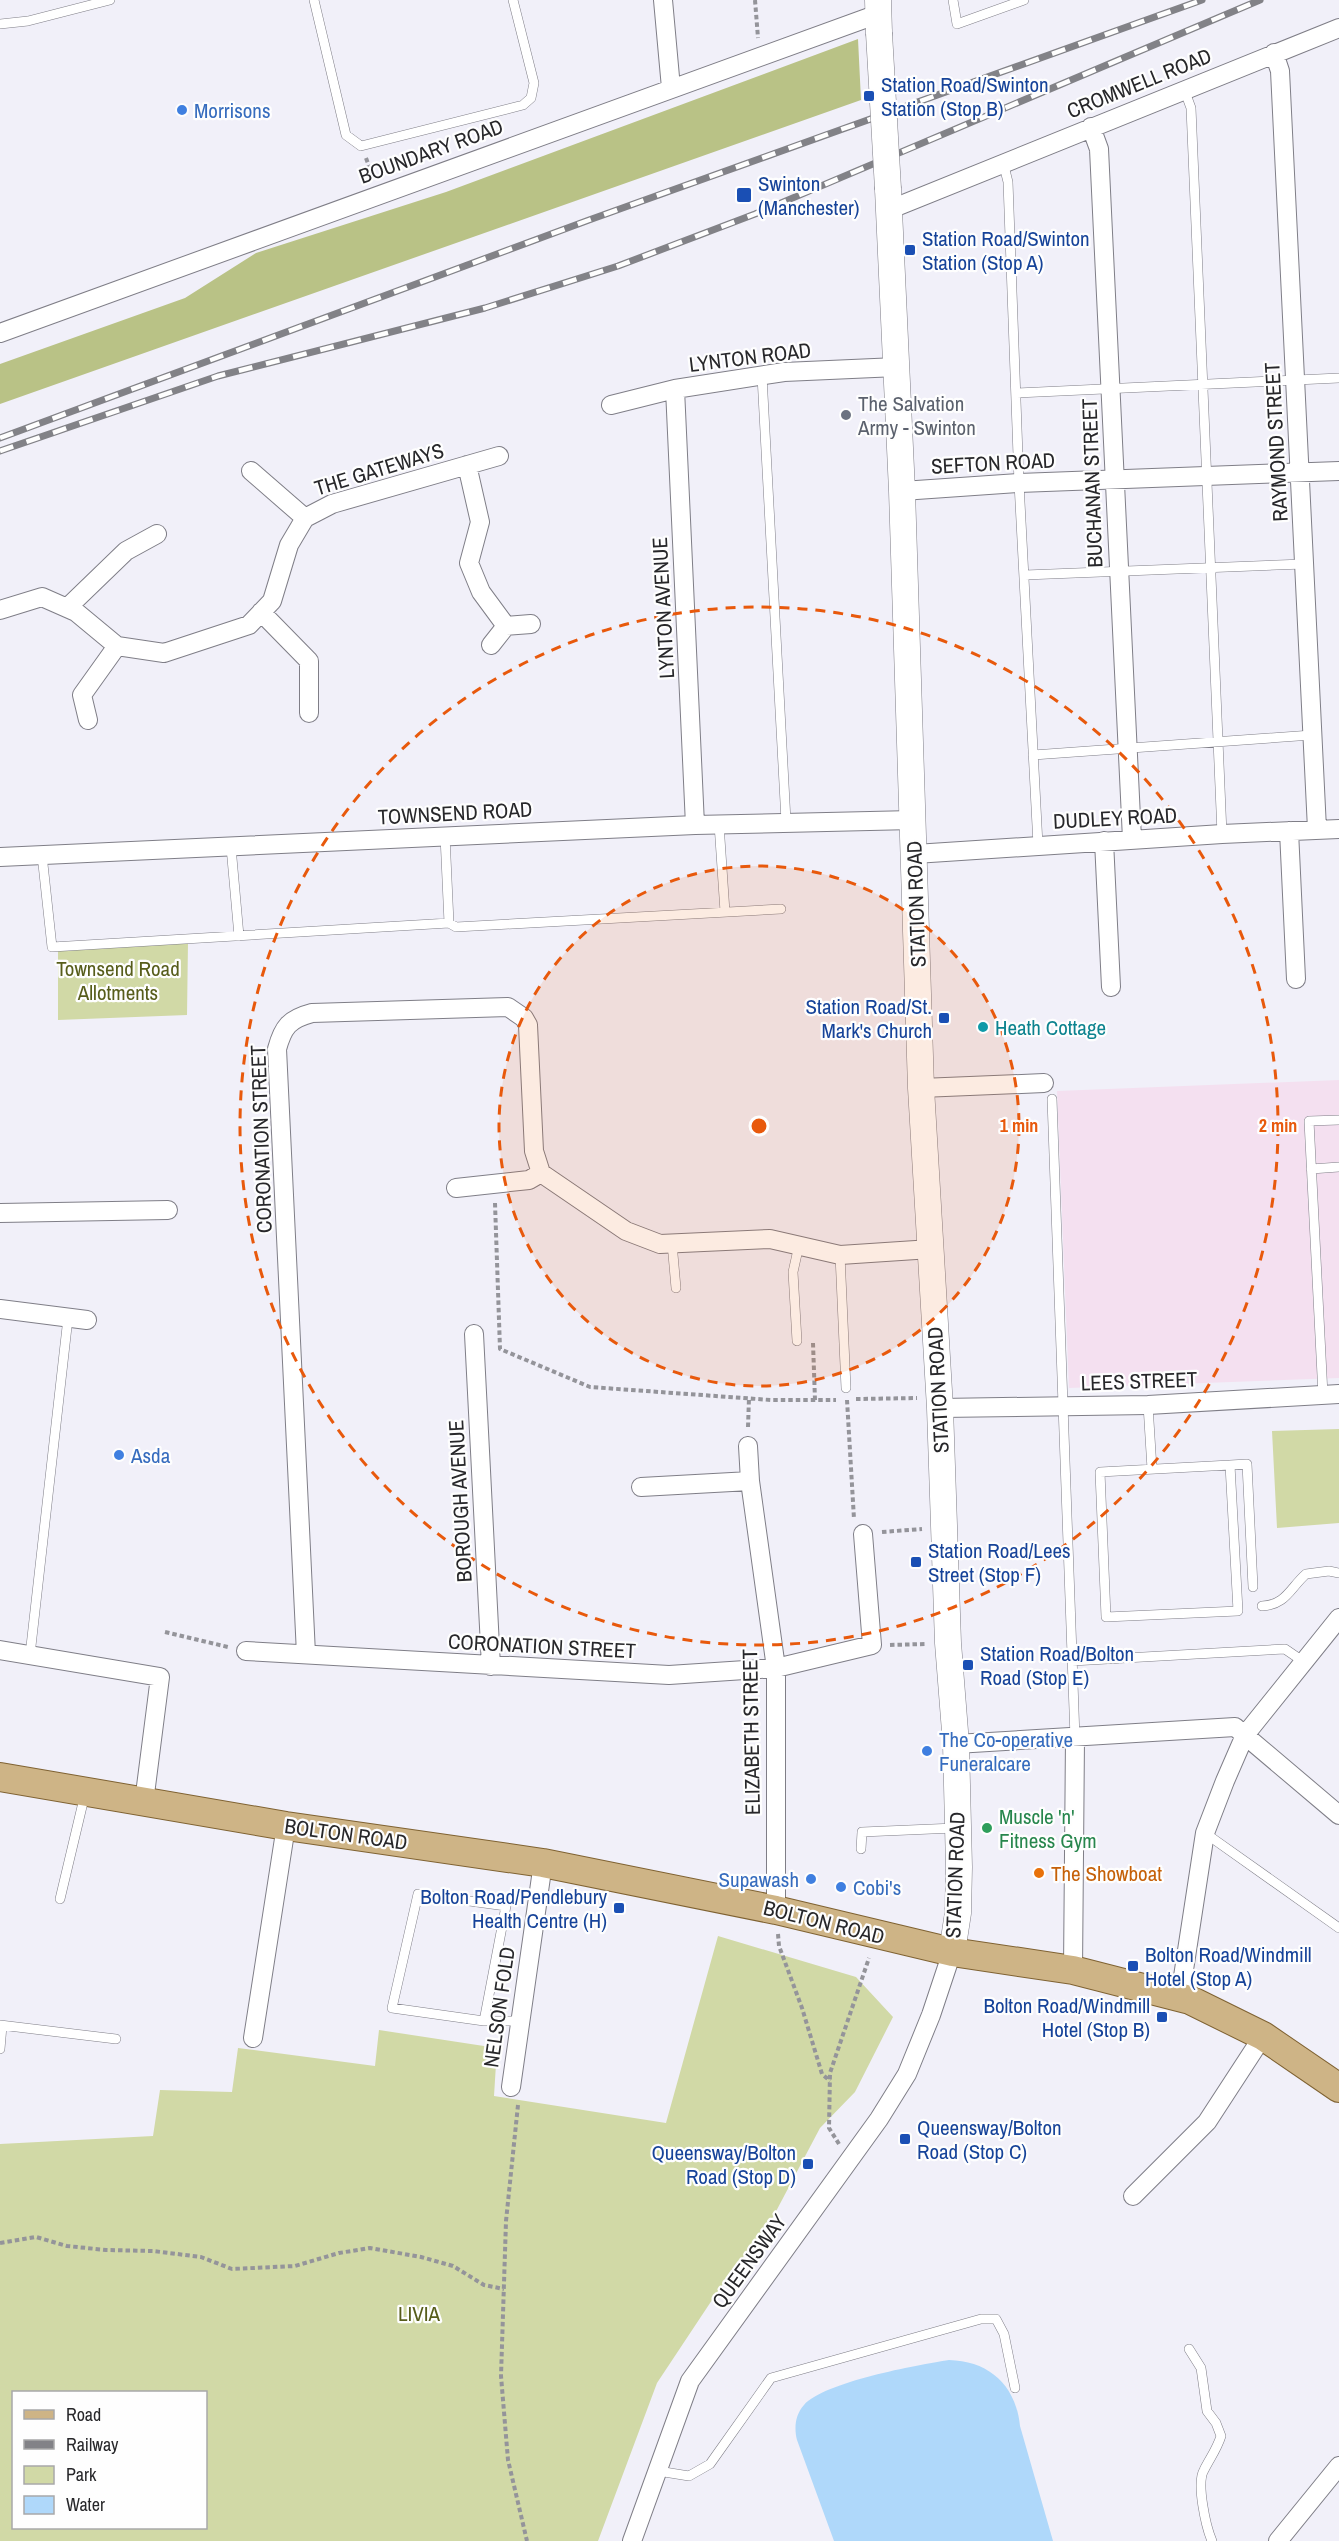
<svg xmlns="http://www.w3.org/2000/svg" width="1339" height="2541" viewBox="0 0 1339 2541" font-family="'Archivo Narrow',sans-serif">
<rect width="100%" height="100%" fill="#f1f0f9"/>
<!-- industrial -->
<path fill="#f4e0f0" d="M1339,1080V1378L1069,1388L1057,1091Z"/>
<!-- green -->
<path fill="#d1d9a6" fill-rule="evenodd" d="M188,942L187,1015L58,1020V943Z
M1339,1429V1523L1277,1528L1272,1431Z
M718,1936L856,1977L893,2017L855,2092L820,2128L773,2217L722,2285L657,2383L598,2541H0V2144L153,2136L160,2090L232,2092L238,2048L375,2066L379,2030L497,2048L494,2096L666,2123ZM14,2392H206V2528H14Z"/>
<!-- forest -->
<path fill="#b9c286" d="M858,39L861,100L0,404V364L185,298L256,253L446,192Z"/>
<!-- water -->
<path fill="#afd8fa" d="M949,2360C989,2361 1016,2385 1020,2426L1053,2541H834L797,2440C794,2428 795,2415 804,2405C824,2382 917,2365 949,2360Z"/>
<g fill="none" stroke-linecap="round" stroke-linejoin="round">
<!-- lane casing -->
<g stroke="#7f7e87" stroke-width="10">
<path id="lane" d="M314,0L346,135L361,146L523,105L531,98L534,83L513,0
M953,0L957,24L1024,0
M0,24L28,21L110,0
M1184,89L1191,108L1222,834
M1003,162L1008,182L1019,483L1038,845
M762,376L786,821
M1017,393L1339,378
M1025,575L1304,564
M1033,755L1312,735
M719,824L725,912
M445,836L449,923
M231,847L239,936
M42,855L52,947L449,923L456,927L781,909
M1052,1099L1075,1738
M1311,1169L1339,1167
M672,1243L676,1288
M840,1255L846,1388
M797,1341L793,1272L799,1245
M1323,1395L1309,1121L1339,1120
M1148,1405L1152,1469
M1230,1465L1238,1611L1106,1617L1100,1472Z
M1230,1465L1247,1464L1253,1587
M1262,1606C1286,1605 1290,1588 1306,1574L1329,1571L1339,1573
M30,1655L68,1318
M1072,1661L1285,1649L1304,1662
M1205,1833L1339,1928
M861,1849L862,1832L955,1828
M60,1899L85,1794
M484,2021L506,1906L418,1894L392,2008L484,2021H520
M0,2025L116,2039
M0,2049L2,2026
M1189,2349L1201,2368L1207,2411L1216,2423L1221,2436C1217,2449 1210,2458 1204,2470C1196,2483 1206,2527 1212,2541
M658,2471L689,2476L710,2464L771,2378L981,2319H996L1004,2334L1015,2388"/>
</g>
<!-- street casing -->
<g stroke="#7f7e87" stroke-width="20">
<path id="street" d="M663,0L671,88
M1274,53L1280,71L1317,829
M1091,127L1099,149L1132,839
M891,209L1339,28
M0,333L878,14
M675,389L695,825
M611,405L675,389L784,372L897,367
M467,465L480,522L469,563L481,592L506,626L531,624
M251,471L305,518
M902,491L1019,483L1339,471
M67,608L126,551L157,534
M0,610L42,597L76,612L117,646L164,653L249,625L272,601L289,545L305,518L332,504L499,456
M261,612L309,661V713
M491,645L506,626
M88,720L82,695L117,646
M1289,831L1296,979
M1104,841L1111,987
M915,854L1222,834L1339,829
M0,857L695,825L913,820
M921,1088L1044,1083
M541,1173L626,1231L660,1244L770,1239L840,1255L931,1249
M456,1188L529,1180L541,1173
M0,1213L168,1210
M0,1309L87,1320
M474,1334L491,1666
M940,1408L1148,1405L1339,1394
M748,1446L750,1481L776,1668V1910
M641,1487L750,1481
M0,1650L160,1677L144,1802
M246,1651L669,1675L776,1668L872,1645L863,1534
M306,1654L277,1049C283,1027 289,1019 312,1013L508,1007L524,1018L528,1025L534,1151L541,1173
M956,1744L1235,1727L1339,1815
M1073,1970L1075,1738
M1180,1996L1205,1833L1225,1781L1245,1735L1339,1618
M253,2038L286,1826
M511,2087L543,1863
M1133,2196L1207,2122L1263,2036
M632,2541L690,2381L879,2119L907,2074L931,2015L952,1952
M1278,2541L1339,2466"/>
</g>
<!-- secondary casing -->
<g stroke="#7f7e87" stroke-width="27">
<path id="secondary" d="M878,0L879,33
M888,189L902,491L921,1088L940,1408L948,1643L956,1744L959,1867L958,1913L952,1952"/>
</g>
<!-- primary casing -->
<g stroke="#7f6232" stroke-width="30">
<path id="primary" d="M0,1777L286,1826L543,1863L776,1910L952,1952L1073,1970L1190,2000L1263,2036L1339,2088"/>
</g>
<!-- path -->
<path stroke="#94949a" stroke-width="4" stroke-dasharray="4.5 3" stroke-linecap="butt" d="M755,0L758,38
M366,158L373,177
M495,1203L500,1349L590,1387L771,1400H836
M813,1343L815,1400
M856,1399L917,1398
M847,1400L854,1519
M748,1427L749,1398
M882,1532L922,1529
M165,1632L228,1647
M890,1645L925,1644
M778,1934L779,1946L802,2008L822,2074L830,2081
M518,2105L506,2221L501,2376L508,2460L527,2541
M839,2144L829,2128L830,2073L869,1958
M0,2243L36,2237L67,2246L106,2250L153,2251L201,2257L232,2269L295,2266L339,2253L370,2248L421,2257L453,2266L484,2285L504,2289"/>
<!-- lane -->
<use href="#lane" stroke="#fff" stroke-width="9"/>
<!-- street -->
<use href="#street" stroke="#fff" stroke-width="18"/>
<!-- secondary -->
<use href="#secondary" stroke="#fff" stroke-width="26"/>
<!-- primary -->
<use href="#primary" stroke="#ceb486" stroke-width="28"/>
<!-- rail casing -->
<g stroke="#828287" stroke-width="7">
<path id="rail" d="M0,438L589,220L1202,0
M0,451L218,376L485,308L618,266L755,214L1260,0"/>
</g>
<!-- rail -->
<use href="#rail" stroke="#fefefe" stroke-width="4.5" stroke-dasharray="14" stroke-linecap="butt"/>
<!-- secondary-bridge casing -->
<g stroke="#7f7e87" stroke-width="27" stroke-linecap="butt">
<path id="secondary-bridge" d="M879,33L888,189"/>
</g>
<!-- secondary-bridge -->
<use href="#secondary-bridge" stroke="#fff" stroke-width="26"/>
</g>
<!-- distance rings -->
<circle cx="759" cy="1126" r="260" fill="#e8590c" fill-opacity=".12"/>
<g fill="none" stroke="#e8590c" stroke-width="3" stroke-dasharray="10 8">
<circle cx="759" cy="1126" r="260"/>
<circle cx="759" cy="1126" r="519"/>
</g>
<!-- markers -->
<g fill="#1a4fb4" stroke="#fefefe" stroke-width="2">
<rect x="863" y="90" width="12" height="12" rx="3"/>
<rect x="736" y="187" width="16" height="16" rx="3"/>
<rect x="904" y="244" width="12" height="12" rx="3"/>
<rect x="938" y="1012" width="12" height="12" rx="3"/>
<rect x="910" y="1556" width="12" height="12" rx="3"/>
<rect x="962" y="1659" width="12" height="12" rx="3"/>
<rect x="613" y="1902" width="12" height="12" rx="3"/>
<rect x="1127" y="1960" width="12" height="12" rx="3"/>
<rect x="1156" y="2011" width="12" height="12" rx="3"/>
<rect x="899" y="2133" width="12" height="12" rx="3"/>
<rect x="802" y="2158" width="12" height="12" rx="3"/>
</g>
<g fill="#3f7fe0" stroke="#fefefe" stroke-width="2">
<circle cx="182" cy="110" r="6"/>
<circle cx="119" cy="1455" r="6"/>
<circle cx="927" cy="1751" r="6"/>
<circle cx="811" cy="1879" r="6"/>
<circle cx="841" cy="1887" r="6"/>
</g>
<circle fill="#6b7280" stroke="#fefefe" stroke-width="2" cx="846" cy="415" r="6"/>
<circle fill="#0f9aa8" stroke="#fefefe" stroke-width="2" cx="983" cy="1027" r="6"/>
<circle fill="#2e9e5b" stroke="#fefefe" stroke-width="2" cx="987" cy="1828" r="6"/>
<circle fill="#e8710a" stroke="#fefefe" stroke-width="2" cx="1039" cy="1873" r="6"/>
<g text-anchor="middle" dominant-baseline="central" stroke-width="4.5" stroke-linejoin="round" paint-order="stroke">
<!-- street labels -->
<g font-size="21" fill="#27272a" stroke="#fefefe">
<text transform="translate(1139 83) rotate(-22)">CROMWELL ROAD</text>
<text transform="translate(431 151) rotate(-20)">BOUNDARY ROAD</text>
<text transform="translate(750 357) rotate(-7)">LYNTON ROAD</text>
<text transform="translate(1276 442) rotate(-93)">RAYMOND STREET</text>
<text transform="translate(993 463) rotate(-3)">SEFTON ROAD</text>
<text transform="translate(379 469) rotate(-17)">THE GATEWAYS</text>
<text transform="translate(1092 483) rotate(-92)">BUCHANAN STREET</text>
<text transform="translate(663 608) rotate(-93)">LYNTON AVENUE</text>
<text transform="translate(455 813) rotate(-3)">TOWNSEND ROAD</text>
<text transform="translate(1115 818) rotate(-3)">DUDLEY ROAD</text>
<text transform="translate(916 904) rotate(-92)">STATION ROAD</text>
<text transform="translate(261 1139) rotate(-92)">CORONATION STREET</text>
<text transform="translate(1139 1381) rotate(-2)">LEES STREET</text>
<text transform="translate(938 1390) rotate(-93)">STATION ROAD</text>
<text transform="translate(460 1501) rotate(-93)">BOROUGH AVENUE</text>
<text transform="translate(542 1646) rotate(3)">CORONATION STREET</text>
<text transform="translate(751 1732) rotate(-91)">ELIZABETH STREET</text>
<text transform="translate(346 1834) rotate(8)">BOLTON ROAD</text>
<text transform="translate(955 1875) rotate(-88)">STATION ROAD</text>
<text transform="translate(824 1922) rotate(14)">BOLTON ROAD</text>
<text transform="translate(499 2007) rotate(-82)">NELSON FOLD</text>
<text transform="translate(749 2261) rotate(-54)">QUEENSWAY</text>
</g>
<!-- transit labels -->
<g font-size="21" fill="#164399" stroke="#fefefe" text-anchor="start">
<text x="881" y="84">Station Road/Swinton<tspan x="881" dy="24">Station (Stop B)</tspan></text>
<text x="758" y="183">Swinton<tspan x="758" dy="24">(Manchester)</tspan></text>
<text x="922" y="238">Station Road/Swinton<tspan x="922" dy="24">Station (Stop A)</tspan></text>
<text x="932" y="1006" text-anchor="end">Station Road/St.<tspan x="932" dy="24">Mark's Church</tspan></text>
<text x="928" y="1550">Station Road/Lees<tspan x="928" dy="24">Street (Stop F)</tspan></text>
<text x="980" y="1653">Station Road/Bolton<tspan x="980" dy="24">Road (Stop E)</tspan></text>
<text x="607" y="1896" text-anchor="end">Bolton Road/Pendlebury<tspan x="607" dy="24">Health Centre (H)</tspan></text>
<text x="1145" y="1954">Bolton Road/Windmill<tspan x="1145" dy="24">Hotel (Stop A)</tspan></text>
<text x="1150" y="2005" text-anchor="end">Bolton Road/Windmill<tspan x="1150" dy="24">Hotel (Stop B)</tspan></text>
<text x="917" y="2127">Queensway/Bolton<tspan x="917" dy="24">Road (Stop C)</tspan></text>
<text x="796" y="2152" text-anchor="end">Queensway/Bolton<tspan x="796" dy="24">Road (Stop D)</tspan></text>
</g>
<!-- shop labels -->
<g font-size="21" fill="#366cbe" stroke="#fefefe" text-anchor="start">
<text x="194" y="110">Morrisons</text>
<text x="131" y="1455">Asda</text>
<text x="939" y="1739">The Co-operative<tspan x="939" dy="24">Funeralcare</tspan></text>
<text x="799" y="1879" text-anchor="end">Supawash</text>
<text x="853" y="1887">Cobi's</text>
</g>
<!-- worship labels -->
<g font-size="21" fill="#5b616d" stroke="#fefefe" text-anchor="start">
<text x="858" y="403">The Salvation<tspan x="858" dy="24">Army - Swinton</tspan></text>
</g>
<!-- park labels -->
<g font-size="21" fill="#575d1b" stroke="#fefefe">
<text x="118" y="968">Townsend Road<tspan x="118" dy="24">Allotments</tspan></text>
<text x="419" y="2313">LIVIA</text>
</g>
<!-- culture labels -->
<g font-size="21" fill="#0d838f" stroke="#fefefe" text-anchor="start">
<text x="995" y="1027">Heath Cottage</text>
</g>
<!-- leisure labels -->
<g font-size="21" fill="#27864d" stroke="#fefefe" text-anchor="start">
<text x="999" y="1816">Muscle 'n'<tspan x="999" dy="24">Fitness Gym</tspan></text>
</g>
<!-- food labels -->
<g font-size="21" fill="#c56008" stroke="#fefefe" text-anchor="start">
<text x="1051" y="1873">The Showboat</text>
</g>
</g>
<circle cx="759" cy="1126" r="9" fill="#e8590c" stroke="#fefefe" stroke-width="3"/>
<g font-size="18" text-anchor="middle" font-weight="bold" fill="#e8590c" stroke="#fefefe" stroke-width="4.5" stroke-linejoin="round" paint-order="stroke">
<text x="1019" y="1132">1 min</text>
<text x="1278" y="1132">2 min</text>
</g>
<!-- legend -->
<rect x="12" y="2391" width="195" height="138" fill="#fefefe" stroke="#a8a8a9" stroke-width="1.5"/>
<rect x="24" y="2410" width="30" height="9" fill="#ceb486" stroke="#a8a8a9" stroke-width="1.5"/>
<text x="66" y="2421" font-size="18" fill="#27272a">Road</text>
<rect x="24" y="2440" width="30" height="9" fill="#828287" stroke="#a8a8a9" stroke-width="1.5"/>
<text x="66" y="2451" font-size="18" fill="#27272a">Railway</text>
<rect x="24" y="2466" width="30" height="18" fill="#d1d9a6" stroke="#a8a8a9" stroke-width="1.5"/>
<text x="66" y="2481" font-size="18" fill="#27272a">Park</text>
<rect x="24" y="2496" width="30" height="18" fill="#afd8fa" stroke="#a8a8a9" stroke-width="1.5"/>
<text x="66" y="2511" font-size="18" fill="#27272a">Water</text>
</svg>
